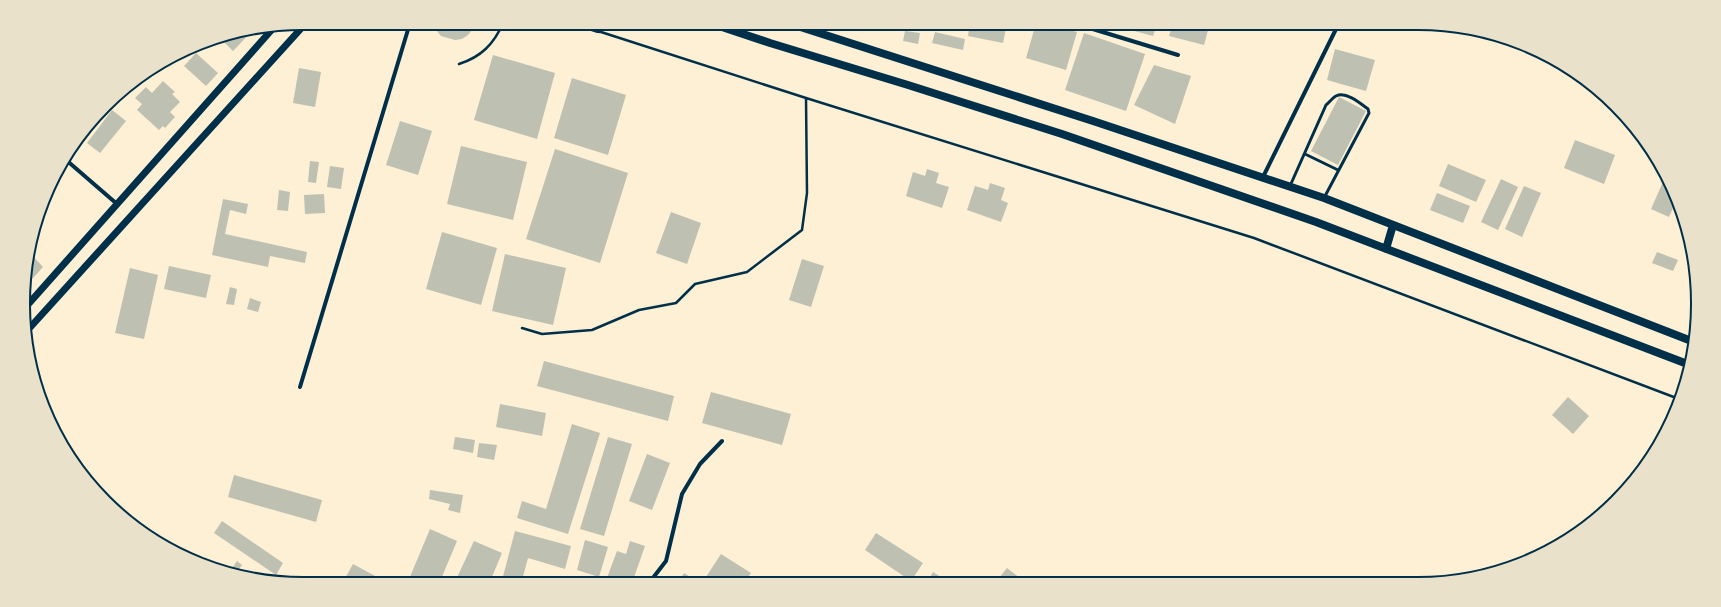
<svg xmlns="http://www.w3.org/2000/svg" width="1721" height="607" viewBox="0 0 1721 607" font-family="Arial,sans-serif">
<rect width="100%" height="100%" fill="#fdf0d5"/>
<!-- building -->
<path fill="#bec0b2" d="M433,23H475L472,30L468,35L462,39L455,40L441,36L436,30Z
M870,23H886L885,27Z
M940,23H959L958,28Z
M970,23H1007L1003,43L968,36Z
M1036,23H1046L1077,32L1066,70L1026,58Z
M1104,23H1157L1153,36Z
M1173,23H1210L1204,45L1169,36Z
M249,28H255L233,51L219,37Z
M905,31L920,33L918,44L903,41Z
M935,32L965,39L963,50L932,43Z
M1084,33L1145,54L1126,111L1065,90Z
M1335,49L1375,60L1366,91L1327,80Z
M196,53L218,73L206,86L184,66Z
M493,55L555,73L537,139L474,120Z
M1154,65L1191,76L1175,124L1134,105Z
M299,68L321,72L315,107L293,103Z
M572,78L626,95L608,155L554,138Z
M163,81L175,92L172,94L180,102L170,112L175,117L165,128L163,126L159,130L137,110L142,104L135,98L146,87L152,93Z
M1339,97L1366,111L1338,165L1311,151Z
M112,110L126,121L100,153L87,143Z
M400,121L432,131L418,175L386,165Z
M1575,140L1615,155L1604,184L1564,168Z
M461,146L527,162L513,220L447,204Z
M555,149L628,173L600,263L526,239Z
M310,161L319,162L316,183L308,182Z
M1448,164L1486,180L1476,202L1439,186Z
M330,166L344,168L341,189L327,187Z
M927,169L939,173L936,183L949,187L942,208L906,196L913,172L925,176Z
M1666,175L1677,199L1669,217L1651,209Z
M1501,179L1518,187L1498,230L1481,222Z
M990,183L1005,188L1001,200L1008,203L1001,222L967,210L975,186L988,190Z
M1524,186L1541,193L1522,237L1505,229Z
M279,190L290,192L288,211L277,210Z
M1437,193L1470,206L1463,223L1430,210Z
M324,194L325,213L305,214L304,195Z
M223,199L248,204L246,214L230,210L225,234L307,252L305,263L270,256L268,267L212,255Z
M671,212L701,223L687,264L656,253Z
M442,232L497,248L481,305L426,289Z
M1657,252L1678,260L1673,271L1652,263Z
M30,253L43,267L25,287V267Z
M505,254L566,268L553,325L492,311Z
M802,259L824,266L811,307L789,300Z
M169,266L211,275L206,298L164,289Z
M130,268L158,275L144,339L115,333Z
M230,287L237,289L234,305L226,304Z
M250,298L261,302L258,312L247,309Z
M544,361L674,396L668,421L537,386Z
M711,392L791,414L782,445L702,423Z
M1568,397L1589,416L1573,434L1552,415Z
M500,404L546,413L542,436L496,427Z
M572,424L600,433L568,534L517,518L522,501L546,509Z
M455,437L475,440L473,453L453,449Z
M608,437L632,444L604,536L580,529Z
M479,443L497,445L494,460L477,457Z
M647,454L670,463L652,510L629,501Z
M234,475L322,500L316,522L228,497Z
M430,490L463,495L460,513L448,510L450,504L429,499Z
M222,521L283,563L276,575L214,533Z
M430,529L457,541L439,584H407Z
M515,531L571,546L565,569L528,558L521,584H501Z
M876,533L923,563L911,581L865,550Z
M585,540L608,547L599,577L577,570Z
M474,541L502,553L489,584H454Z
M630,541L645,546L632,583H622L607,578L617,551L626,554Z
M721,554L751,573L744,583H702Z
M237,561L242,565L236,573L231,570Z
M353,564L390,584H342Z
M1007,568L1025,582L995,583Z
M933,572L950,583H927Z
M684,573L700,583H678Z"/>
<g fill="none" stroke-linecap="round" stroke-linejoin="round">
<!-- path -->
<path stroke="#003049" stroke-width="2.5" d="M557,23C567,26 578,26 589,29C593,30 596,32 601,32L806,98L1254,238L1679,399
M459,64C481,57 494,44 503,23
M522,328L542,334L592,330L639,310L676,303L695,284L747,272L802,230L807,193L806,98"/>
<!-- service -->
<path stroke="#003049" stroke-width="3" d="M1305,154L1338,170
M1290,186L1326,105C1329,103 1332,98 1336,96C1346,91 1360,103 1368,109L1369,113L1324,198
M980,583L983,578"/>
<!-- minor -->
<path stroke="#003049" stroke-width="4" d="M1073,23L1178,55
M65,159L117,204
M1263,177L1339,23
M300,387L410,23
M649,583L666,561L682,494L700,464L722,441"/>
<!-- tertiary -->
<path stroke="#003049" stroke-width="7" d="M24,309L275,26
M25,333L306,23"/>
<!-- secondary -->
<path stroke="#003049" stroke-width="8" d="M710,23L770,43L908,85L1062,134L1316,222L1690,365
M788,23L1093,121L1324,198L1694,342
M1386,249L1393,225"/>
</g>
<!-- crop -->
<path d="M0 0H1721V607H0ZM303 30H1418A273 273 0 0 1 1691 303V304A273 273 0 0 1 1418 577H303A273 273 0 0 1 30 304V303A273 273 0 0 1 303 30Z" fill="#e9e1ca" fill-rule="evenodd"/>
<path fill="none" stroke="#003049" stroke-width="2" d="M303 30H1418A273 273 0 0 1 1691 303V304A273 273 0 0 1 1418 577H303A273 273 0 0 1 30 304V303A273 273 0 0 1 303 30Z"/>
</svg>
